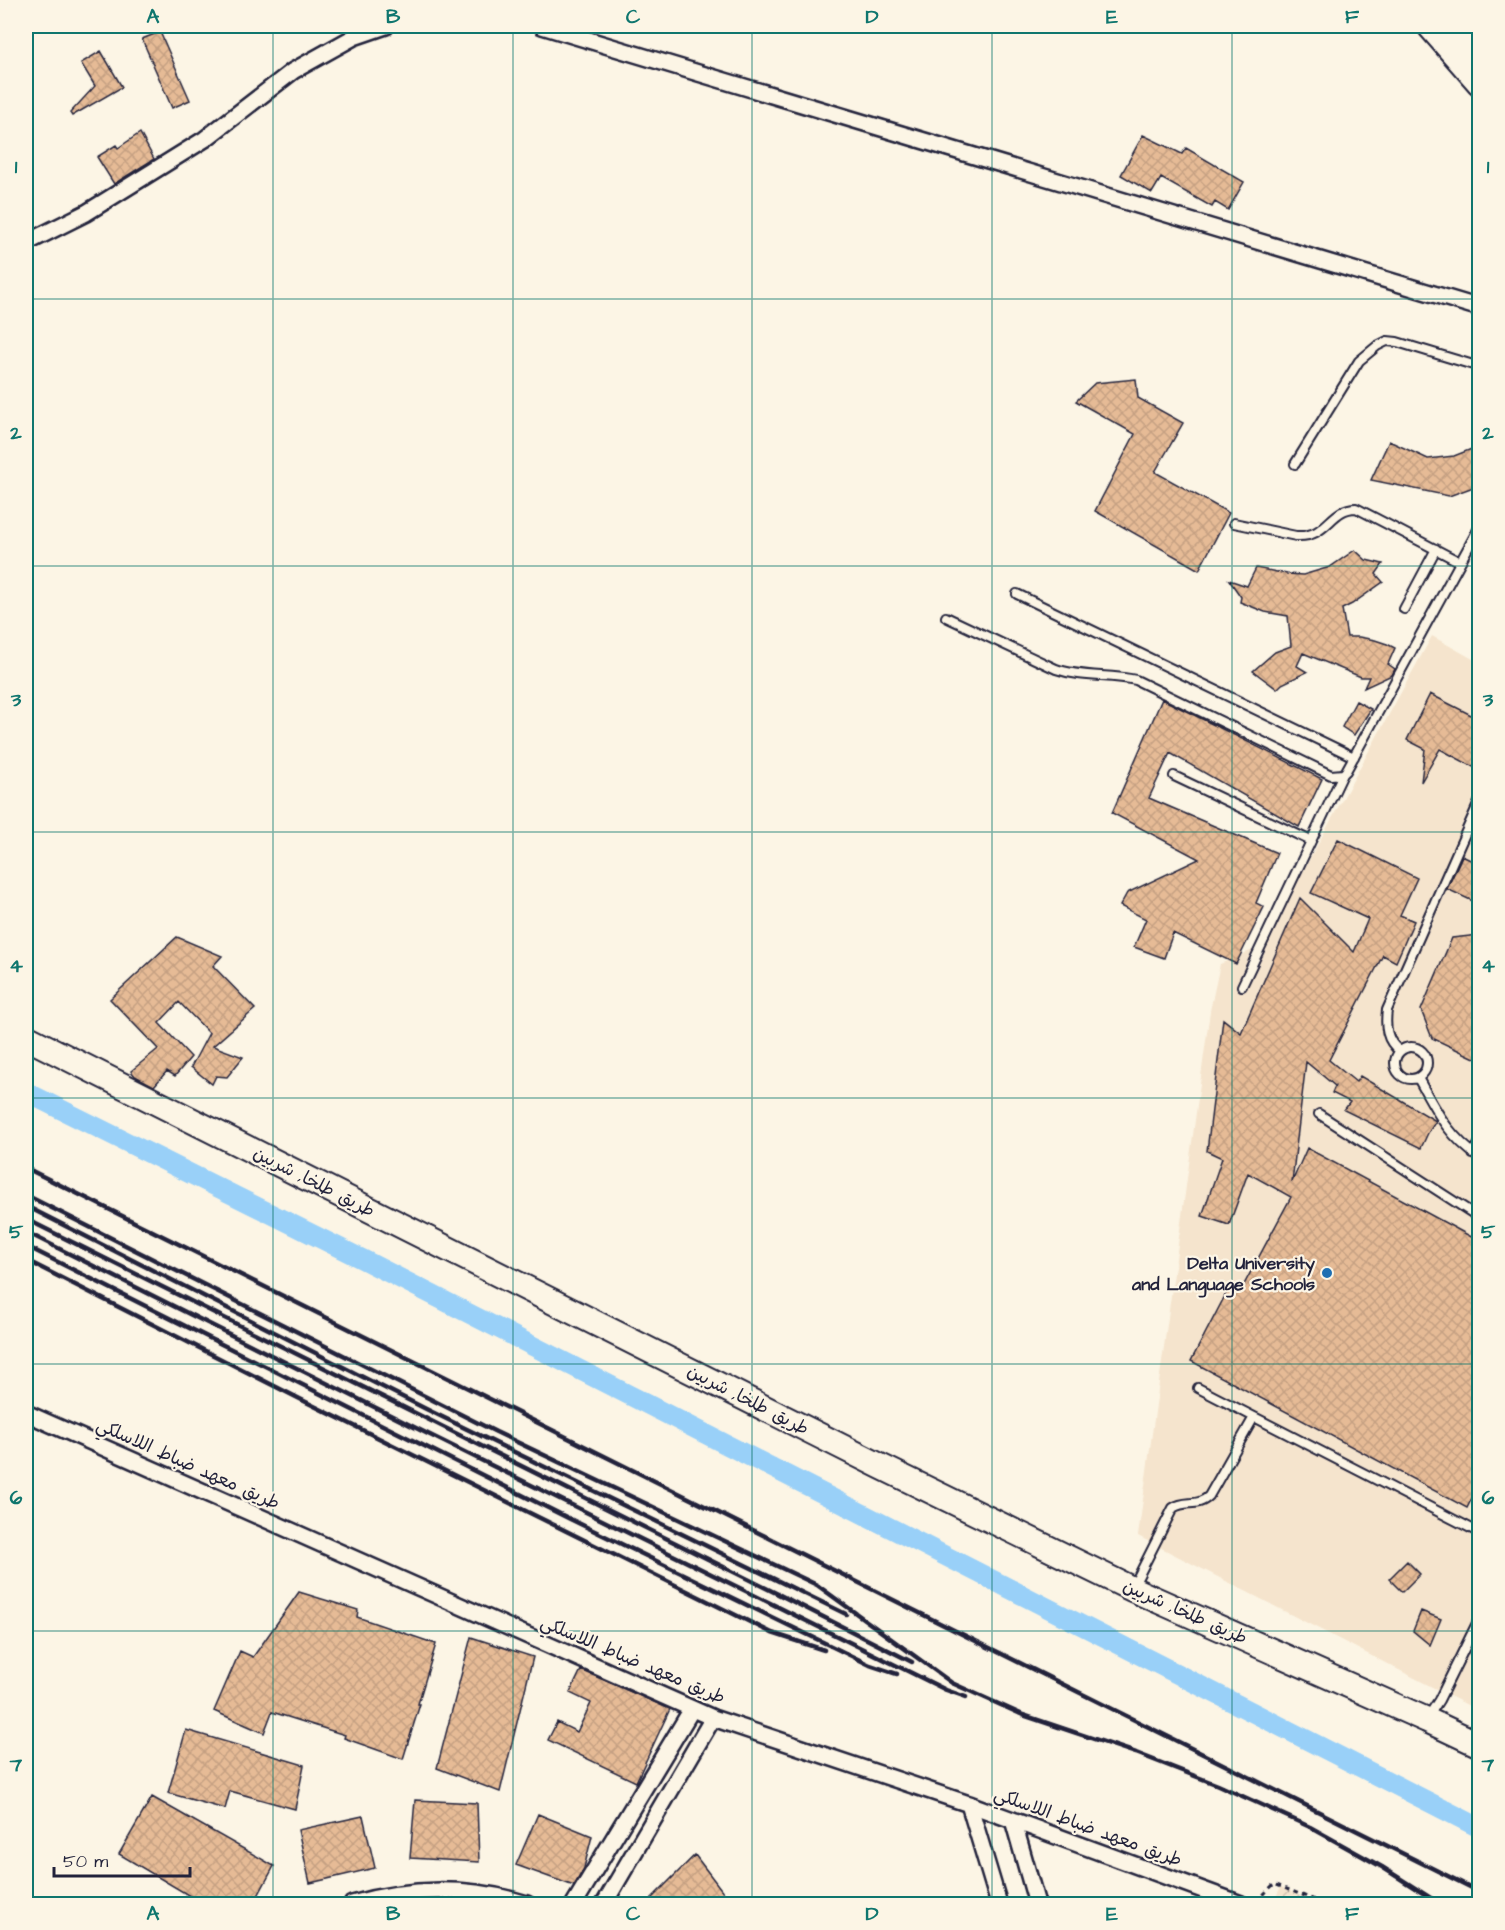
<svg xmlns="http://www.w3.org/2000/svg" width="1505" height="1930" viewBox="0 0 1505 1930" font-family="'Architects Daughter','Playpen Sans Arabic',sans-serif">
<defs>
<pattern id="industrial-furrows" width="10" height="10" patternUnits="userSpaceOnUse" patternTransform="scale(1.5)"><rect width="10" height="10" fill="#f5e4cd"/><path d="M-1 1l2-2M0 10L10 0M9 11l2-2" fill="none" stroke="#d2c3b1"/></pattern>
<pattern id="building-cross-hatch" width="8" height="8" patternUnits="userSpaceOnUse" patternTransform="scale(1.5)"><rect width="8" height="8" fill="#e6bb96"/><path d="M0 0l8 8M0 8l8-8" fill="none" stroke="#c5a082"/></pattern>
</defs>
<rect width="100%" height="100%" fill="#fcf5e5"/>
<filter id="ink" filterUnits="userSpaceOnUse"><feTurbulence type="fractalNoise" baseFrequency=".0167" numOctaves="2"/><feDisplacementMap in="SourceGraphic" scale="12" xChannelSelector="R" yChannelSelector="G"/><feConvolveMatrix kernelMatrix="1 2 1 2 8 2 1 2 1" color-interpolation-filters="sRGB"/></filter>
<g filter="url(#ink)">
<!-- built -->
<path fill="#f5e4cd" d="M1432,636L1480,663L1479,1711L1138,1536L1210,1011L1220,964L1262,946Z"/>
<!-- industrial -->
<path fill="url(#industrial-furrows)" d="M1281,1887L1317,1904H1272Z"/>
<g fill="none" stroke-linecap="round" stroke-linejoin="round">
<!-- canal -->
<path stroke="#99d0f8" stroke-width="20" d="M26,1092L362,1259L1480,1828"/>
</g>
<!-- building -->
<path fill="url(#building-cross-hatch)" stroke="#22223b" stroke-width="1.5" d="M160,32L190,100L172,108L142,39Z
M101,51L122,87L72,116L70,113L95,86L81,63Z
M140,133L154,159L114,184L97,157L116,145L118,148Z
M1143,135L1182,154L1186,148L1244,182L1228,210L1215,202L1212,207L1161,178L1152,193L1121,175Z
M1136,379L1138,398L1183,423L1155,472L1229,513L1199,570L1095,511L1135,434L1076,401L1095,383Z
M1389,441L1428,459L1454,456L1479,446V485L1449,496L1371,480Z
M1355,550L1366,560L1383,564L1376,574L1383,582L1352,604L1342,609L1347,637H1359L1375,640L1387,644L1395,648L1388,664L1395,669L1392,675L1364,688L1369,677H1361L1303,653L1297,666L1307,672L1282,684L1277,689L1253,671L1275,652L1291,646L1288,616L1265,612L1240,602L1241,597L1229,580L1247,586L1256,568L1287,574L1303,575L1330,567Z
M1430,694L1479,719V770L1440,749L1421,782L1425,749L1407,740Z
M1162,699L1322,779L1299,827L1170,753L1149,798L1277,853L1256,903L1264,907L1236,964L1173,933L1164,958L1134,947L1146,919L1120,906L1127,893L1199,859L1112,813Z
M1356,701L1371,709L1354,735L1342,727Z
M1338,839L1417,878L1400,915L1414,921L1396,962L1383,955L1329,1060L1356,1082L1360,1076L1436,1121L1428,1133L1421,1148L1344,1110L1350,1102L1332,1093L1335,1086L1306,1062L1292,1182L1307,1148L1479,1241V1484L1467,1508L1191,1361L1228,1290L1240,1292L1291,1197L1248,1173L1229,1225L1202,1216L1222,1158L1207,1151L1223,1019L1241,1033L1300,898L1354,952L1368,919L1311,893Z
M1462,856L1479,864V904L1447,889Z
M1479,935V1060L1432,1038L1421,1010L1452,938Z
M177,937L222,956L213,966L255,1009L213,1046L243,1057L227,1077L216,1076L212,1084L191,1067L209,1033L179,1002L159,1023L191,1057L175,1076L167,1071L154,1086L135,1076L131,1071L158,1049L110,999Z
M1407,1561L1420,1574L1402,1592L1389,1579Z
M299,1592L358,1610L357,1617L436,1644L418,1704H420L403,1759L344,1738L345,1735L272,1712L264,1733L214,1711L240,1651L253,1657Z
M1421,1611L1441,1619L1430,1645L1413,1631Z
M471,1637L533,1657L500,1792L437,1768Z
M581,1670L670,1709L636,1782L548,1740L557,1722L577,1732L591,1703L570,1693Z
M186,1730L304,1765L295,1809L230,1791L225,1809L168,1793Z
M152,1797L274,1866L253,1905H205L119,1854Z
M415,1800L477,1803L479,1862L410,1858Z
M538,1814L592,1836L584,1868L574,1886L516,1865Z
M363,1816L375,1868L310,1883L298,1830Z
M695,1855L733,1905H645Z"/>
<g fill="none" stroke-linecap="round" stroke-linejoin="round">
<!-- service casing -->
<g stroke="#22223b" stroke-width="12">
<path id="service" d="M1295,464L1359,361L1377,346L1387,341L1397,342L1480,367
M1234,523L1296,536C1328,538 1330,508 1356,508L1460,562
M1017,594L1354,757
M1404,609L1436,549
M946,617L1056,669C1082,678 1109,674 1136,680L1331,775L1343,774L1346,771L1480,526
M1174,776L1311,841
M1242,986L1343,774
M1395 1063a16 16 0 1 1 32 0a16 16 0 1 1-32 0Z
M1400,1051C1386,1041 1385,1026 1387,1010L1480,800
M1418,1078C1437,1112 1447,1135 1480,1158
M1319,1114L1480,1218
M1473,1154L1480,1142
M1198,1388L1480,1533
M1134,1585L1173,1508C1186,1499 1197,1508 1209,1496L1254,1417
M1428,1717L1439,1700L1480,1617"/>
</g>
<!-- minor casing -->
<g stroke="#22223b" stroke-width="20">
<path id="minor" d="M542,26L1480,308
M26,243L86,213L205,139L293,71L354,37L386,26
M26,1413L713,1718L969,1804L1241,1904
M969,1804L999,1904
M1013,1820L1037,1904
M352,1904C409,1887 470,1886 527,1904
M574,1904L692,1709
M604,1904L713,1718"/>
</g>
<!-- primary casing -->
<g stroke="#22223b" stroke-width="28">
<path id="primary" d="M26,1037L880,1466L1132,1589L1427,1720L1480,1745"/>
</g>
<!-- trunk casing -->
<g stroke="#22223b" stroke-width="30">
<path id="trunk" d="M1431,26L1480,82
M1465,26L1480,43"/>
</g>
<!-- path -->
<path stroke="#22223b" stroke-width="3" stroke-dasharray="4.5 4.5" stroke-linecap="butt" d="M1257,1901L1274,1884L1325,1904"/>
<!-- service -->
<use href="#service" stroke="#fcf5e5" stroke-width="8"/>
<!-- minor -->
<use href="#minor" stroke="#fcf5e5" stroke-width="15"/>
<!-- primary -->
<use href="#primary" stroke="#fcf5e5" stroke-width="24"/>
<!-- trunk -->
<use href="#trunk" stroke="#fcf5e5" stroke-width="26"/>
<!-- rail -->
<path stroke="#22223b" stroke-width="4.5" d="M26,1168L1480,1892
M26,1195L496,1432L817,1585L952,1683L1023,1715L1136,1753L1218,1785L1310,1827L1382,1867L1440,1904
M26,1206L426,1409L846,1614
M26,1219L776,1593L912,1662
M26,1232L426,1433L946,1690L966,1697
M26,1246L570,1519L870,1665L897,1674
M26,1260L300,1399L772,1633L824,1650"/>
</g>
</g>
<!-- grid -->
<path fill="none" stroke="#0f766e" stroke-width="1.5" stroke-opacity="0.55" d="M273,26V1904M513,26V1904M752,26V1904M992,26V1904M1232,26V1904M26,299H1480M26,566H1480M26,832H1480M26,1098H1480M26,1364H1480M26,1631H1480"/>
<!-- markers -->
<circle fill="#1f6fb2" stroke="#fcf5e5" stroke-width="2" cx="1327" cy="1273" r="6"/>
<g text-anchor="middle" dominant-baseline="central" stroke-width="4.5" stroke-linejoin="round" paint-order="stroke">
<!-- street labels -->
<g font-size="18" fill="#22223b" stroke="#fcf5e5">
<text transform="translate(314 1182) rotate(27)">طريق طلخا, شربين</text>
<text transform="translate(748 1400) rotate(27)">طريق طلخا, شربين</text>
<text transform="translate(188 1464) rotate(24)">طريق معهد ضباط اللاسلكي</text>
<text transform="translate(1185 1612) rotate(24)">طريق طلخا, شربين</text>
<text transform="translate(633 1660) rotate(23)">طريق معهد ضباط اللاسلكي</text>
<text transform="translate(1088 1827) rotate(20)">طريق معهد ضباط اللاسلكي</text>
</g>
<!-- poi labels -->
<g font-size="18" font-weight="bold" fill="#22223b" stroke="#fcf5e5" text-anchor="end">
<text x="1315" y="1263">Delta University<tspan x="1315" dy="21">and Language Schools</tspan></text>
</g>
</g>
<!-- margin -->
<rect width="1505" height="1930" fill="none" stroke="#fcf5e5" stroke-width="66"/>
<!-- scale -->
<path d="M54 1867v9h136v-9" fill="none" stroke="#22223b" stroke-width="3"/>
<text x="63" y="1867" font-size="18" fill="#22223b" stroke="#fcf5e5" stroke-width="4.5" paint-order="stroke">50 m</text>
<rect x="33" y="33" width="1439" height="1864" fill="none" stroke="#0f766e" stroke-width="2"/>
<g font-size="20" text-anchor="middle" font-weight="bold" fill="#0f766e">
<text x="153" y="23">A</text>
<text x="393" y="23">B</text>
<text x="633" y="23">C</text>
<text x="872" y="23">D</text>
<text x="1112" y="23">E</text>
<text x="1352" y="23">F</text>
<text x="16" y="173">1</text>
<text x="1488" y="173">1</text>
<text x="16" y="439">2</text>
<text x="1488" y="439">2</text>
<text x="16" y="706">3</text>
<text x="1488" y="706">3</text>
<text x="16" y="972">4</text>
<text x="1488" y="972">4</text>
<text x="16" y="1238">5</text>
<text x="1488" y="1238">5</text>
<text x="16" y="1504">6</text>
<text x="1488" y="1504">6</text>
<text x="16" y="1771">7</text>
<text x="1488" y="1771">7</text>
<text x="153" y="1920">A</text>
<text x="393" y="1920">B</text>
<text x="633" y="1920">C</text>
<text x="872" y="1920">D</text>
<text x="1112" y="1920">E</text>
<text x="1352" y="1920">F</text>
</g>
</svg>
